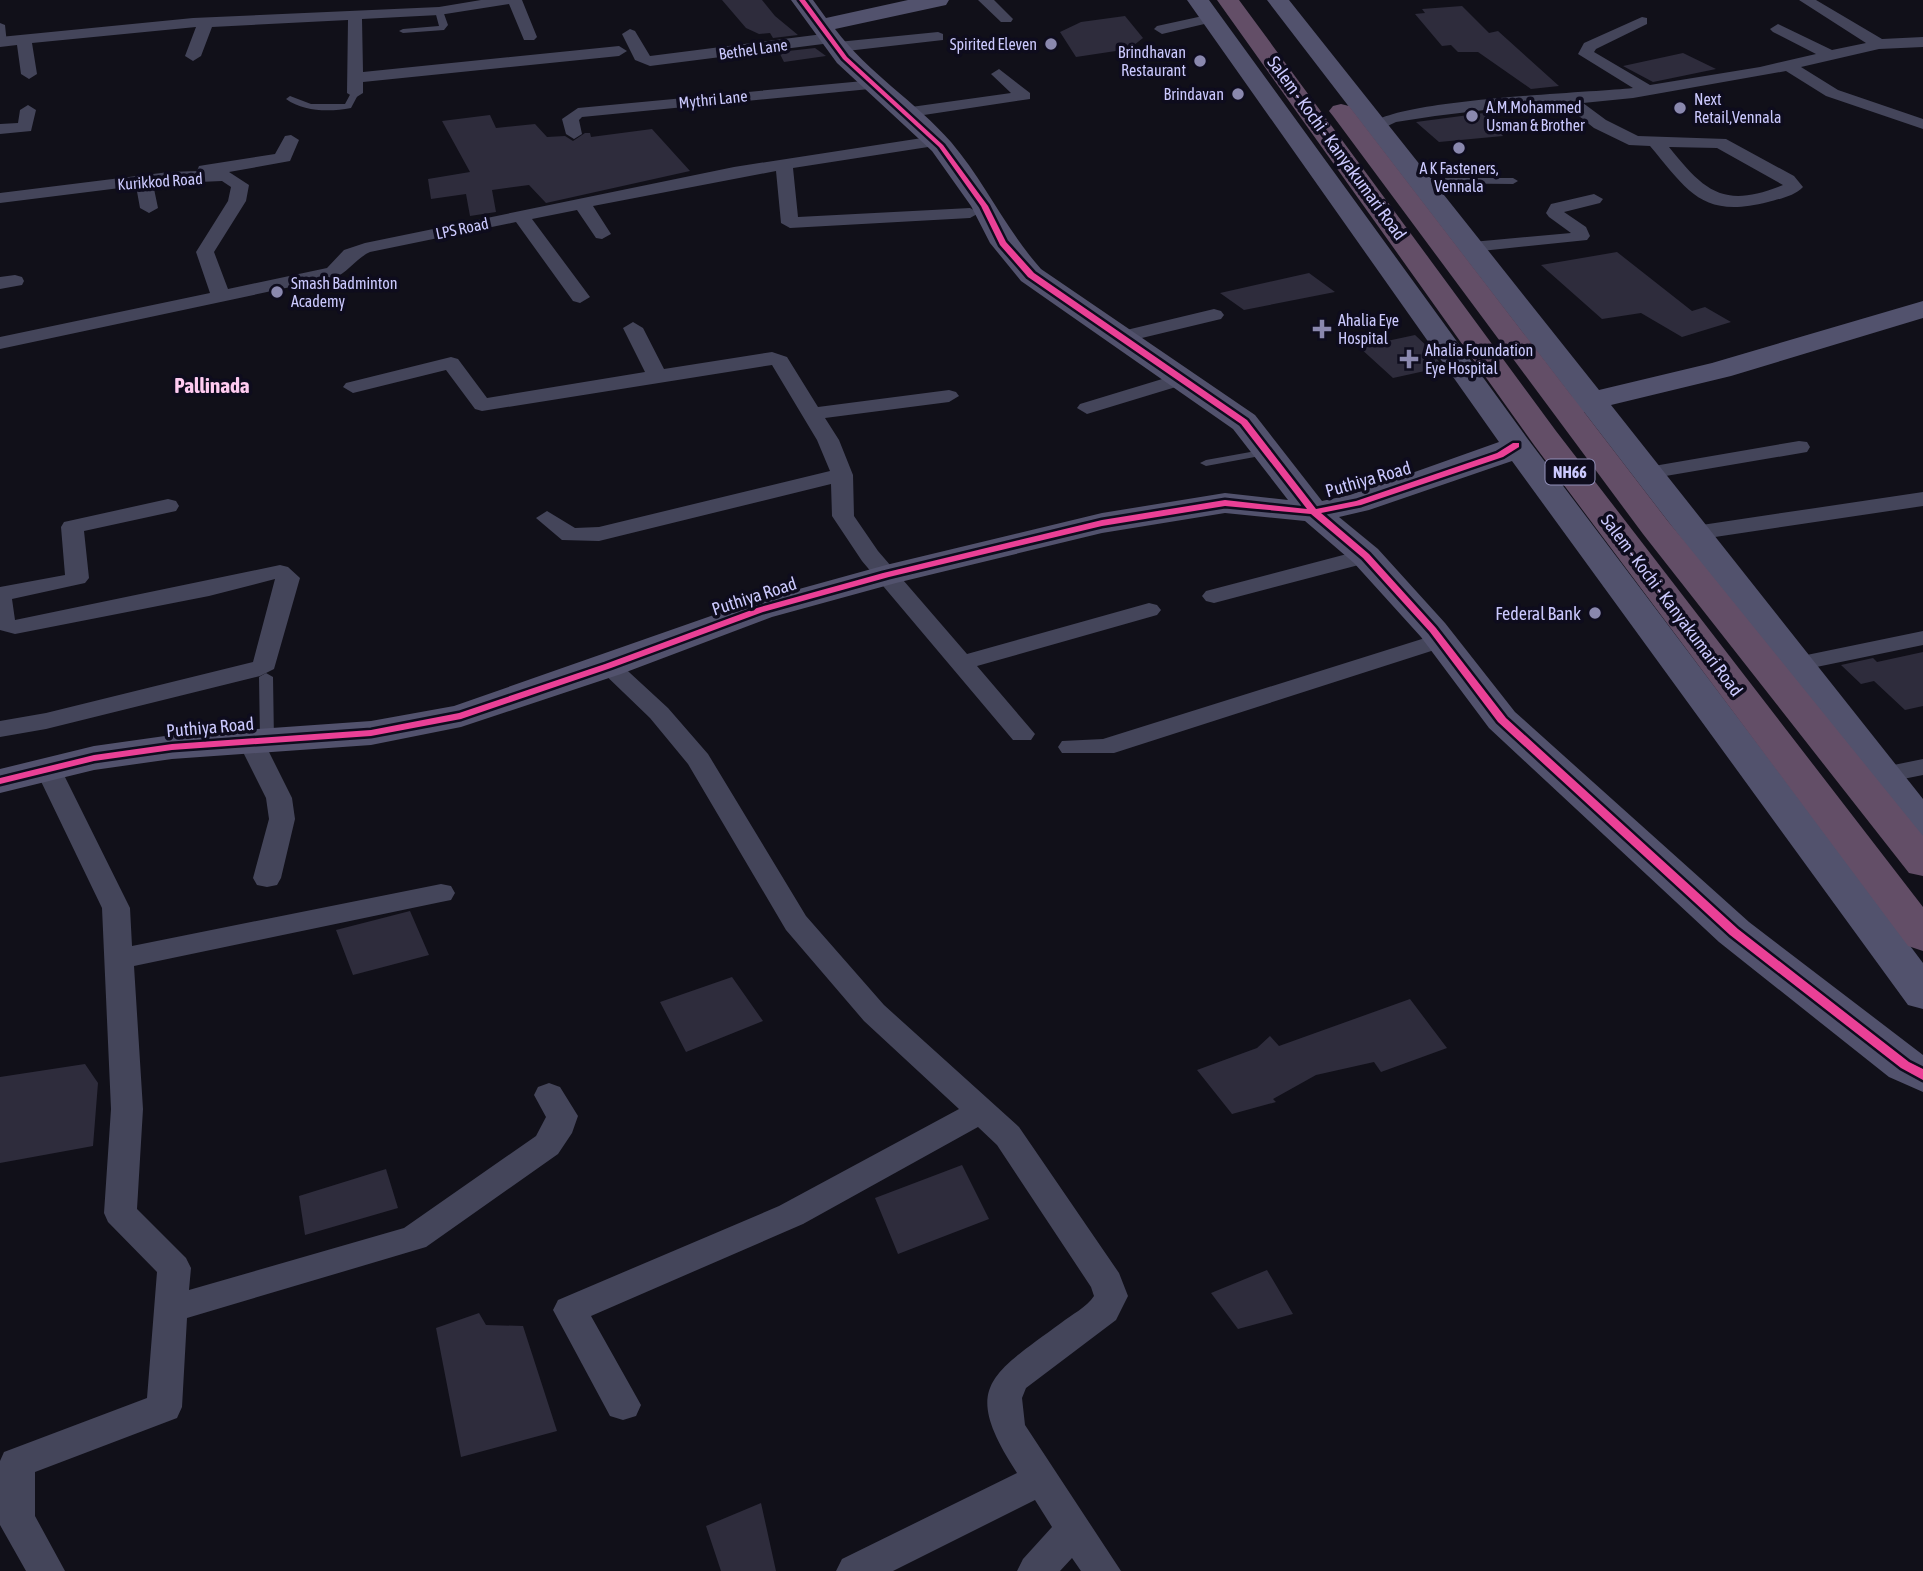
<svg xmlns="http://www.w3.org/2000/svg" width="1923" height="1571" viewBox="0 0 1923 1571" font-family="'Asap Condensed',sans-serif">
<rect width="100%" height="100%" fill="#111019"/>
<!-- building -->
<path fill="#2e2c3c" d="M722,0H762L775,16L798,35L773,38L770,33L759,34L746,28Z
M1462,6L1489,33L1498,31L1559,86L1531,89L1478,52H1458L1451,45L1442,46L1415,14L1425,13L1422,9Z
M1125,16L1143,38L1129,49L1076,57L1060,32L1081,22Z
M815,48L826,56L784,62L779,52Z
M1683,53L1716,69L1653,82L1623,66Z
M1484,113L1503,136L1439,142L1416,122Z
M490,115L496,128L535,124L547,137L565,136L573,141L585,133H590L591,137L652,129L690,171L546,203L529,185L492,190L496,212L470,216L466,194L431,199L428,179L470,172L442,121Z
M1617,252L1692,311L1705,307L1731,322L1682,337L1641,313L1602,319L1541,265Z
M1309,273L1335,292L1244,310L1220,293Z
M1415,335L1429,348L1443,367L1393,378L1359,347Z
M1923,652V706L1905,710L1874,681L1861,684L1841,665L1873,658L1877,662Z
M410,911L429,955L353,975L336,930Z
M732,977L763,1021L686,1052L660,1002Z
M1410,999L1447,1048L1381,1072L1374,1062L1316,1075L1273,1099L1276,1102L1232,1114L1197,1070L1257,1048L1270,1036L1279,1046Z
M85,1064L98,1083L93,1146L0,1163V1077Z
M962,1165L989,1219L898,1254L875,1198Z
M386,1169L398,1208L305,1235L299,1196Z
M1267,1270L1293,1314L1238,1329L1211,1293Z
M479,1313L486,1325L523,1326L557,1431L461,1457L436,1328Z
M761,1503L776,1571H721L706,1526Z"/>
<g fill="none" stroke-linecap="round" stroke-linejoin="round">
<!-- lane -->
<path fill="#44455a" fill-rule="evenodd" d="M439,9L443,11L448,25L444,30L403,33L399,31L403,29L439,26L435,11Z
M0,23L5,25L7,44L0,42Z
M355,90L359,93L351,108C330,112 304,112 286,99L290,96L311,104H345L352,91Z
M1420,178H1513L1518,181L1513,184L1417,183L1415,181Z
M1267,449L1273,452L1271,454L1206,466L1200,463L1206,460Z
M266,673L273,677L274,741L267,745L260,741L259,677Z"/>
<!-- street -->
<path fill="#44455a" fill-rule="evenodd" d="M481,0H522L537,37L534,40H524L509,4L439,15L362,19L363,72L619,46L627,51L619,56L363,82V93L355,98L347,93L348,20L212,27L201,56L193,61L185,56L196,27L32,43L37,74L29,79L21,74L17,45L0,47V37L193,18L439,7Z
M978,0H994L1013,19L1011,22H1001Z
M1799,0H1816L1882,39L1923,37V47L1879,49L1801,67L1838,90L1923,119V129L1826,96L1786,71L1633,98L1583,103L1606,120L1638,136L1726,139L1794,176L1803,187C1795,196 1779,199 1768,202C1702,219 1688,191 1650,146L1629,145L1594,128L1565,105H1527L1435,116L1396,122L1377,131L1369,126C1391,99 1588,93 1633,88L1578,54L1584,43L1642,17L1647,18V24L1596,49L1594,52L1650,85L1760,67L1816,54L1773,32L1770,29L1778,24L1832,50L1866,43ZM1669,147L1717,148L1783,185C1724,209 1705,192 1669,147Z
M1212,14L1217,15V21L1162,34L1154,29L1157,26Z
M630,29L635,31L650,56L831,33L839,38L831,43L650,66L635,60L622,34Z
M938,32L943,34V40L838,52L830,47L838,42Z
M999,69L1030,93V99L904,118L896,113L904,108L1011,93L991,74Z
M874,80L880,82V88L582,117L579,120L582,134L574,139L566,134L562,119L578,108Z
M28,105L36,110L31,131L0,134V124L18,123L20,110Z
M291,135L299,140L290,161L229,172L249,185L246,201L214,252L228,289L327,268L344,250L365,243L734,167L935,136L943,141L941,145L793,168L798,217L970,208L979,213L970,218L790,228L781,223L776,171L593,206L611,234L602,239L596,238L577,210L532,219L590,297L580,303L573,301L516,222L370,252C356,258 347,274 333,278L0,349V337L210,293L196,252L228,201L231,187L222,181L153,184L158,208L149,213L140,208L136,186L0,203V193L169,172L197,171L199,166L205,165L275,154L285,136Z
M1594,194L1603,199L1600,203L1564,212L1586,227L1590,236L1587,240L1472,252L1463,247L1472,242L1571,233L1549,217L1546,213L1551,204Z
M15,275L22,277L24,281L22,285L0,289V277Z
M1214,309L1221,311L1224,315L1221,319L1121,343L1111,337L1114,333Z
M633,322L643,328L664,369L772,352L787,357L818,407L949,390L956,392L959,396L949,402L825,418L839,440L853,475L854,516L878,551L967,654L1149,603L1157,605L1161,610L1157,615L977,666L1035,734L1031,740H1013L862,561L832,516L831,484L599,541L562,540L536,518L547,511L575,528L599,527L830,471L817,440L772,365L482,411L475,409L446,370L353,393L343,387L346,383L451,357L458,359L487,398L645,372L623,328Z
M1182,373L1189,375L1192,379L1189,383L1087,414L1077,408L1080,404Z
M1799,441L1807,442L1810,447L1807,452L1648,479L1637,473L1648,467Z
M1923,492V506L1695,540L1684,533L1695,526Z
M168,499L176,501L179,506L176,511L84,531L89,578L85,583L12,599L15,620L280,565L288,567L300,578L274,669L260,676L46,729L0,737V721L46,713L253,662L275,579L209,596L15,634L0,630V587L65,575L61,527L64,522Z
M1366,549L1374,551L1377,556L1374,561L1214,603L1206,601L1202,596L1206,591Z
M1923,631V645L1797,671L1788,669L1785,664L1788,659L1797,657Z
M1441,633L1450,635L1453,640L1450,645L1114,753H1062L1058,747L1062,741L1103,739Z
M608,659L617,661L668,708L708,754L806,916L884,1005L1019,1127L1119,1273L1128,1296L1116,1320L1026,1388L1022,1398L1025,1425L1121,1571H1081L1072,1558L1060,1571H1017L1023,1559L1052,1527L1035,1500L893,1571H836L842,1559L1017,1473C961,1387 989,1376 1061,1323C1071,1315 1087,1307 1094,1296L1091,1287L997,1145L978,1127L803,1224L591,1316L641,1405L636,1416L623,1420L610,1416L553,1310L558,1300L779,1206L959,1109L864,1021L786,930L688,764L650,718L596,666L599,661Z
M251,734L260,736L264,742L292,798L295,819L281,878L277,885L267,887L257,885L253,878L269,819L266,798L238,742L242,736Z
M1923,759V775L1883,783L1874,781L1870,775L1874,769Z
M49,763L58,765L62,771L130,908L132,946L441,884L451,886L455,893L451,900L441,902L134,966L143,1109L137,1209L186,1258L191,1268L189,1290L404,1228L536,1136L546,1117L534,1095L538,1087L549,1083L560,1087L578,1116L572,1133L558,1154L426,1247L187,1318L182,1407L177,1418L35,1472V1516L65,1571H26L0,1525V1461L4,1452L147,1398L157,1272L108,1222L104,1213L111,1109L102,908L36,771L40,765Z"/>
<!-- secondary -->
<path fill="#52526d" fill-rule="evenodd" d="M791,0H813L826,18L908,0H949L946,5L835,29C868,73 915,101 951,142C985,182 1006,230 1041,269L1255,415L1322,501L1350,495L1499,442L1187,0H1209L1527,438L1923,963V1009L1908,1005L1512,461L1369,510L1339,517L1378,549L1445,623L1515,712L1749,922L1923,1055V1092L1889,1077L1719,942L1489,728L1421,637L1354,563L1305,521L1225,513L1102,533L896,583L772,617L621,674L461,727L371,745L172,759L94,770L0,793V769L94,746L172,735L371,721L454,706L748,603L886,565L1102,513L1225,493L1288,500L1233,429L1021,281L990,243L971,206L932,151L837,63Z
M1267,0H1289L1599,390L1712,363L1923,301V318L1731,376L1611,405L1923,799V839L1909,835L1584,412L1571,415L1560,412L1556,406L1560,400L1572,397Z"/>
<!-- highway -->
<path fill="#634e67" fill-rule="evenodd" d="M1217,0H1239L1556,431L1923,907V951L1908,946L1534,445Z
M1341,104L1349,106L1667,520L1923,836V876L1909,873L1643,534L1333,116L1329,111L1333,106Z"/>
<!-- cycleway casing -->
<g stroke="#0e0c1d" stroke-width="5">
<path id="cycleway" d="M799,0H805L847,57L943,145L988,206L1006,242L1034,273L1247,420L1316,509L1356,501L1497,453L1513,443H1519V447L1503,457L1361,505L1321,513L1369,554L1436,628L1506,718L1738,929L1909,1062L1923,1069V1080L1901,1068L1730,935L1498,722L1430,632L1363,558L1311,514L1225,506L1102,526L889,577L763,612L611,668L461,719L371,736L172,750L94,761L0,784V778L94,755L172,744L371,730L459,713L605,664L757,608L883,573L1102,520L1225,500L1307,509L1241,424L1028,277L1000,245L981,206L939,147L843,59Z"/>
</g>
<!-- cycleway -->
<use href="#cycleway" fill="#ea4096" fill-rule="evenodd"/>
</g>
<!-- markers -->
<g fill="#8a88ae" stroke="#0e0c1d" stroke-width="2.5">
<circle cx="1051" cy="44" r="7"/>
<circle cx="1200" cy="61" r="7"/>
<circle cx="1238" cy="94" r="7"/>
<circle cx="1680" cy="108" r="7"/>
<circle cx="1472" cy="116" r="7"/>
<circle cx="1459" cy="148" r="7"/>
<circle cx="277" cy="292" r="7"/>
<path d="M1318.5 318.5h7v7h7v7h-7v7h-7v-7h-7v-7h7z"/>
<path d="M1405.5 348.5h7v7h7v7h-7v7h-7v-7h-7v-7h7z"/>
<circle cx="1595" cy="613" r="7"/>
</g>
<g text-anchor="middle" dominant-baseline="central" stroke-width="7" stroke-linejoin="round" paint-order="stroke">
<!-- far-poi labels -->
<g font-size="16" fill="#cbc9fe" stroke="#0e0c1d" text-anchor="start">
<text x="1037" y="44" text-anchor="end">Spirited Eleven</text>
<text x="1186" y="52" text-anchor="end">Brindhavan<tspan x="1186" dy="18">Restaurant</tspan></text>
<text x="1224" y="94" text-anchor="end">Brindavan</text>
<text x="1694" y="99">Next<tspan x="1694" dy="18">Retail,Vennala</tspan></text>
<text x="1486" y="107">A.M.Mohammed<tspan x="1486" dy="18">Usman &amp; Brother</tspan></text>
<text x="1459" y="168" text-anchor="middle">A K Fasteners,<tspan x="1459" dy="18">Vennala</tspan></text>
<text x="291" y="283">Smash Badminton<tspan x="291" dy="18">Academy</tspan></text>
<text x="1338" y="320">Ahalia Eye<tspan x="1338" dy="18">Hospital</tspan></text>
<text x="1425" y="350">Ahalia Foundation<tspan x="1425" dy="18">Eye Hospital</tspan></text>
</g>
<!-- far-street labels -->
<g font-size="16" fill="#cbc9fe" stroke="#0e0c1d">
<text transform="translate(753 49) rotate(-8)">Bethel Lane</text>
<text transform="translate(713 99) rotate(-6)">Mythri Lane</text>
<text transform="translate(160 181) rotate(-4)">Kurikkod Road</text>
<text transform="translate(462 228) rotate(-12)">LPS Road</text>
</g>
<!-- shield labels -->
<rect fill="#0e0c1d" stroke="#9290ba" stroke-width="2" x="1545.5" y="459.5" width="49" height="25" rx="5"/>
<g font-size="16" font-weight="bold" fill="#cbc9fe">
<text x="1570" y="472">NH66</text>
</g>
<!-- street labels -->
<g font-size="18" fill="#cbc9fe" stroke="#0e0c1d">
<text transform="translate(1337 148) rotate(54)">Salem - Kochi - Kanyakumari Road</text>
<text transform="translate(1368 479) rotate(-16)">Puthiya Road</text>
<text transform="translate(754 596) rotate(-18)">Puthiya Road</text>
<text transform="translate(1672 605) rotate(53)">Salem - Kochi - Kanyakumari Road</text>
<text transform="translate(210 727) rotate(-5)">Puthiya Road</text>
</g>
<!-- poi labels -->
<g font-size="18" fill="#cbc9fe" stroke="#0e0c1d" text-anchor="end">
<text x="1581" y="613">Federal Bank</text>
</g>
<!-- far-district labels -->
<g font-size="21" font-weight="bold" fill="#fecbf0" stroke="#0e0c1d">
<text x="212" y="385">Pallinada</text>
</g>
</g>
</svg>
